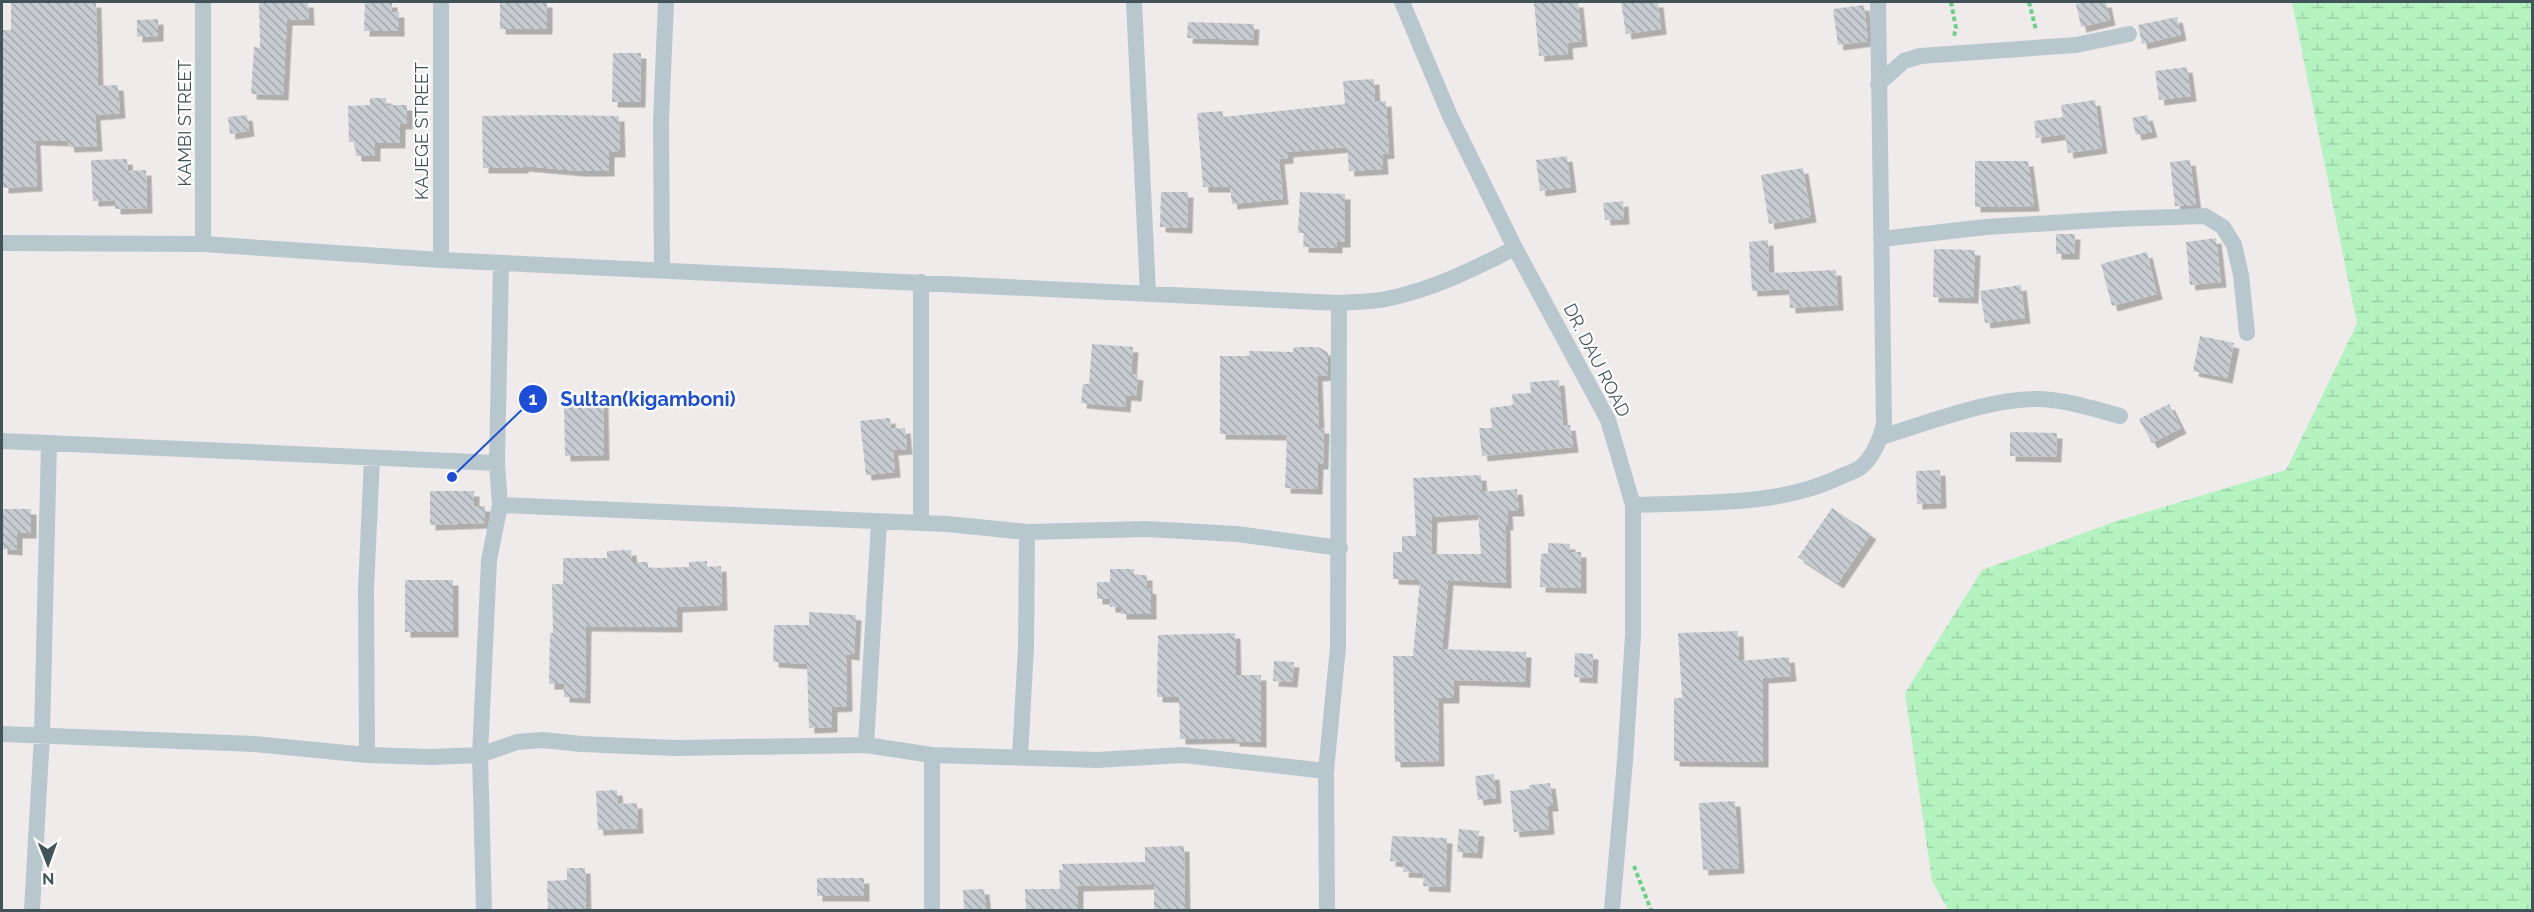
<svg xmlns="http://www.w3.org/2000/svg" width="2534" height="912" viewBox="0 0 2534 912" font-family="Raleway,sans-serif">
<defs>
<pattern id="wetland-marsh" width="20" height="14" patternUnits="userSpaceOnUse" patternTransform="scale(1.5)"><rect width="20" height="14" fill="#b4f2c0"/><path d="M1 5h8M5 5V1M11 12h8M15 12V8" fill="none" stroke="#9cd1a7"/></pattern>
<pattern id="building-back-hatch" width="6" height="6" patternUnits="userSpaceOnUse" patternTransform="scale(1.5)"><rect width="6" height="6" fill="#c7ccd1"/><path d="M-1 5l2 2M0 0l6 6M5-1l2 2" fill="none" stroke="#a3a8ad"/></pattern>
<filter id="shadow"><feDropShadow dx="5.5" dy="5.5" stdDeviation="0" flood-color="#0004"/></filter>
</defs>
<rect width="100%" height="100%" fill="#efebeb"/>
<!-- wetland -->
<path fill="url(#wetland-marsh)" d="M2292,2H2532V910H1948L1932,881L1905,693L1982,570L2117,521L2286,470L2357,324Z"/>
<!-- building -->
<path fill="url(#building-back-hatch)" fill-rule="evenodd" filter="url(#shadow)" d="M11,2H96L98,86L118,85L120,113L95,115L97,146L69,147L68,141L35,140L37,186L3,188L2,30H11Z
M259,2H308L309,20H287L283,95L251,94L254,47L260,48Z
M365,2H392V12H399V31H364Z
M500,2H547V29H500Z
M1534,2H1578L1582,41L1567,43L1568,54L1539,56Z
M1621,2H1658L1661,29L1626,34Z
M2085,2H2106L2110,20L2081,27L2076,4Z
M1864,5L1868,41L1838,45L1833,9Z
M2177,17L2181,35L2142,44L2138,25Z
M158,19V36L137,37V20Z
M1188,22L1254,24L1253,40L1187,38Z
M613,53H641L640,102H612Z
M2187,67L2191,96L2159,100L2155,71Z
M1374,79L1375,102L1386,101L1389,153L1382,154L1383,169L1349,171L1347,147L1288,152V158L1279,159L1283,199L1232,204L1230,187H1203L1197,113L1223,111V117L1345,104L1343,81Z
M370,98H386V105H407V124H400V143H375V156H356L355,142H349L348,106L370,105Z
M2095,100L2102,148L2068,153L2065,134L2036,138L2034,121L2063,117L2061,105Z
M247,115L249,131L230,134L228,117Z
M555,115L619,116L620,152H609V171H579L523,166V168H483L482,116Z
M2147,115L2152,132L2136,135L2132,118Z
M1567,156L1571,187L1540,191L1536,160Z
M127,159L128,171L146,170L147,208L115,209V200L93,201L91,160Z
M2190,160L2196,206H2175L2170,162Z
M1975,161H2028L2034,206L1975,207Z
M1803,168L1811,217L1769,224L1761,175Z
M1161,192H1188L1187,228L1160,227Z
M1300,192L1345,194V242H1337V248L1303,247L1304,233H1298Z
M1623,201L1624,219L1605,220L1603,203Z
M2056,234H2075L2074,254H2056Z
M2216,238L2221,282L2190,285L2186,242Z
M1768,240L1769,273L1836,270L1838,305L1790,308L1789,289L1752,291L1749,242Z
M1934,249L1975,250L1973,298L1933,297Z
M2147,252L2157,294L2112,306L2101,264Z
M2021,285L2025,318L1985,323L1980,291Z
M2200,336L2234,343L2227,378L2193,371Z
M1092,344L1133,347L1131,374L1138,375L1136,396L1126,395L1125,407L1081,403L1083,384H1089Z
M1294,347H1318L1328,352V375L1317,376L1319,428H1324L1323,464H1318L1317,489L1285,488L1287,435L1220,434V356H1249V351L1293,352Z
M1559,380L1563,426L1570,425L1573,447L1482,456L1479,428H1492L1490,408L1513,405L1512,394L1531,393L1530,382Z
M564,400H603L604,455L565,456Z
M2169,404L2181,428L2152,443L2139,419Z
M890,418L891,429L905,428L907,449L893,450L895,472L866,475L860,421Z
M2010,432L2057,433L2056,457L2010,456Z
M1940,470L1941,503L1917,504L1916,471Z
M1481,475L1482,492L1517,489L1519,511H1507L1508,525H1505L1506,583L1448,580L1442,649L1526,652L1525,682L1454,680V698H1438L1439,761L1395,762L1393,656H1413L1420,580L1393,579V552H1402V536H1416L1413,478ZM1478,514L1481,554H1431L1432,517Z
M430,491H474V506H485V523L430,525Z
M1832,508L1871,534L1838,583L1798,557Z
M2,509H31V533H17V550L2,549Z
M1548,543L1570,544V552H1581V588L1540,587L1541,554L1548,553Z
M631,550L632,562H648V568L689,567V562L707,561V567L721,566L722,605L677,607V627L586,626L585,698L564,697V684H549L550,633H553L552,584H563V558H607V551Z
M1110,569H1134V575H1147V588L1151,589V614H1121V607H1110V599H1097V582H1110Z
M405,580H453V632H405Z
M809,612L856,615L854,655L846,654L847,706L832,707V727L809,728L807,664L773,662L774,625H809Z
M1738,631L1739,661L1789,657L1791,676L1763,678V762L1674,761V698H1682L1678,633Z
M1235,633L1236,675H1261V742L1234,741V738L1180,739L1179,697H1157L1158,635Z
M1575,653L1593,654L1592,678L1574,677Z
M1274,661L1294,662L1292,682L1273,681Z
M1494,774L1496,798L1478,800L1475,776Z
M1550,783L1553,806H1547L1549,829L1514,832L1510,791L1529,789V785Z
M617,790L618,804L637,803L638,828L598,830L596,791Z
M1735,801L1739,868L1703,870L1699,803Z
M1459,829L1479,831L1477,853L1457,852Z
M1392,836L1447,838L1445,887L1423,886L1424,873L1403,872L1404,862L1390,861Z
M1184,846L1185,910H1154V884L1078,886V910H1026L1025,889H1060L1059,870H1063L1062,864L1145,862V847Z
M567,868H585L586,910H548L547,881L567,880Z
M817,878H864V896H817Z
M984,889L986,910H964L963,890Z"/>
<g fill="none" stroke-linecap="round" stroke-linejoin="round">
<!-- path -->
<path stroke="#69d28a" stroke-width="4" stroke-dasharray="4.5 3" stroke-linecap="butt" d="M1951,2L1956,28L1954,36
M2029,2L2036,30
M1634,866L1651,910"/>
<!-- street -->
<path stroke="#b8c7cd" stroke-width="16" d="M441,2V260
M1134,2L1148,293
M1402,2L1450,116L1515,248L1608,420L1633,505V635L1625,761L1612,910
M1878,84L1904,61L1920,56L2076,45L2129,34
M1881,239L1986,227L2115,219L2205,216L2223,227L2234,245L2241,275L2247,333
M2,243L203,244L441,260L1339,303C1354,302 1371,302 1386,299C1432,290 1474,269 1515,248
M203,244V2
M662,270L661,121L666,2
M1881,437C1928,423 1990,398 2039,399C2067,400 2094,409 2120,416
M2,441L497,463
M500,505L947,524L1027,532L1146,529L1237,534L1340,548
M1633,505C1703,502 1781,507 1844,475C1849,473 1856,471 1861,467C1874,456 1880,440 1884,424L1878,2
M921,523V282
M2,734L254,744L367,755L431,757L480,755L517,742L543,740L581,744L676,748L866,745L932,755L1097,760L1183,755L1326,771
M866,745L879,523
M367,755L366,589L372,459
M1020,757L1026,646L1027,532
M32,910L42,735L49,443
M484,910L480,755L489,560L500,505L497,463L501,263
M932,910V755
M1327,910L1326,771L1338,647L1339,303"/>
</g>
<g text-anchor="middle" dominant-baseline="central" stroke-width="4.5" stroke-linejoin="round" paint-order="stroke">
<!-- street labels -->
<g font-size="18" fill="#42535a" stroke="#fff">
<text transform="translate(184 123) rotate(-90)">KAMBI STREET</text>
<text transform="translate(421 131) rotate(-90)">KAJEGE STREET</text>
<text transform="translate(1597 360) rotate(63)">DR. DAU ROAD</text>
</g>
</g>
<!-- callouts -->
<path fill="none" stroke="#1d4ed8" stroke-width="2" d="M452 477L533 399"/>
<g fill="#1d4ed8" stroke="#fff" stroke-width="2">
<circle cx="452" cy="477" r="6"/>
<circle cx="533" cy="399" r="15"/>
</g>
<g font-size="18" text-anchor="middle" font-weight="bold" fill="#fff">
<text x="533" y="405">1</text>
</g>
<g font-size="20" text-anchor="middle" font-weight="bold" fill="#1d4ed8" stroke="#fff" stroke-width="4.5" stroke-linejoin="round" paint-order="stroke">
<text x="648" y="406">Sultan(kigamboni)</text>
</g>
<!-- border -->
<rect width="2534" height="912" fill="none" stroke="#42535a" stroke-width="6"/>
<!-- north arrow -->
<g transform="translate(48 864) rotate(179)" stroke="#ffffff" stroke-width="4.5" paint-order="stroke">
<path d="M0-4.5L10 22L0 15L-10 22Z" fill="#42535a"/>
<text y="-9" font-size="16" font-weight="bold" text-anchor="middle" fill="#42535a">N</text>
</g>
</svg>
